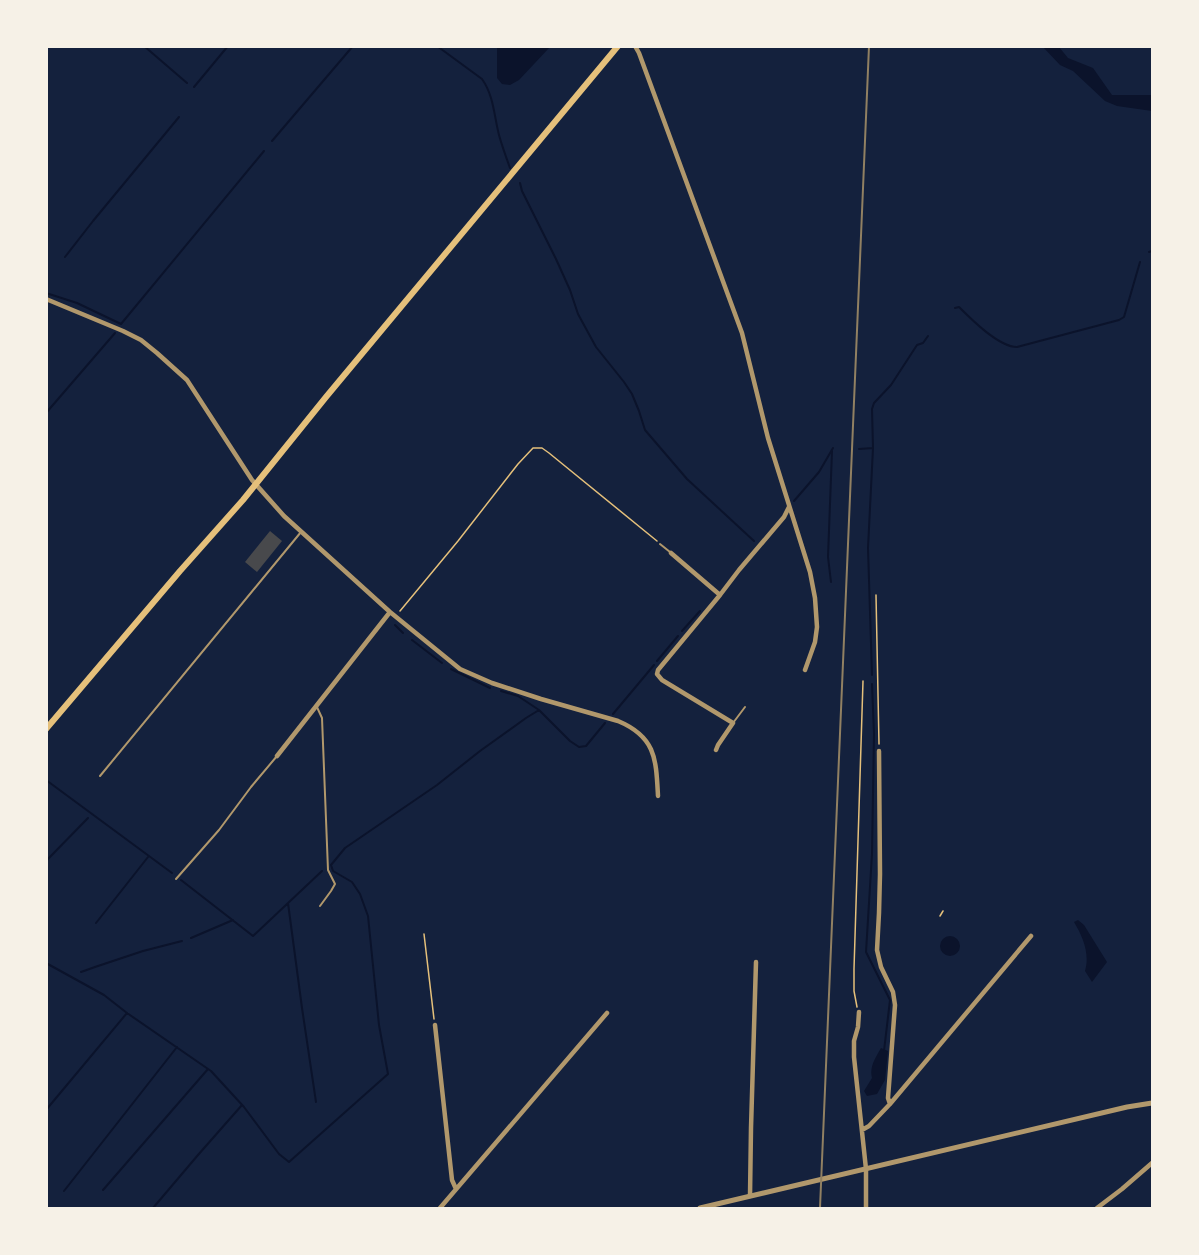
<svg xmlns="http://www.w3.org/2000/svg" width="1199" height="1255" viewBox="0 0 1199 1255" font-family="'Exo 2',sans-serif">
<rect width="100%" height="100%" fill="#14213d"/>
<!-- water -->
<path fill="#0b132b" d="M497,47V46L550,47L519,80L510,85L502,84L497,78Z
M1043,47H1059L1068,58L1093,68L1112,95H1152V111L1117,106L1105,101L1073,71L1060,65Z
M1078,920L1084,925L1107,962L1092,982L1085,971C1090,954 1083,937 1074,922Z
M940 946a10 10 0 1 1 20 0a10 10 0 1 1-20 0Z
M881,1048L888,1051L885,1080L877,1094L867,1096L864,1091L872,1078C869,1067 876,1057 881,1048Z"/>
<g fill="none" stroke-linecap="round" stroke-linejoin="round">
<!-- stream -->
<path stroke="#0b132b" stroke-width="2" d="M144,46L187,83
M437,46L482,79C494,96 494,116 499,135C502,146 506,157 510,168
M194,87L228,46
M272,141L353,46
M46,154V161
M520,183L522,191L556,259L570,290L578,314L596,347L624,382L632,394L639,411L645,430L687,479L754,541
M1149,252L1152,251
M65,257L93,221L179,117
M46,293L77,303L121,324L264,151
M955,308L959,307C972,320 999,347 1017,347L1119,320L1124,317L1140,262
M46,413L115,333
M859,449L873,448
M794,501L819,472L833,448
M831,582L828,557L832,451
M395,625L403,633
M682,631L700,611
M412,640L442,663
M657,661L678,636
M451,669L490,688
M872,675L868,548L873,448L872,409L874,403L891,385L917,345L923,343L928,336
M872,684L874,734L872,854L866,952L890,1000L884,1051
M501,691L518,696L539,710
M613,714L654,665
M46,780L172,873
M46,861L88,818
M181,880L253,936L322,871
M288,903L302,1008L316,1102
M96,923L148,857
M191,938L233,920
M46,963L104,995L127,1013
M81,972L95,967L143,951L182,941
M46,1110L127,1013L211,1071L244,1107L279,1154L289,1162L388,1074L379,1025L368,916L360,894L352,882L333,871L331,865L345,848L437,785L480,751L526,718L539,710L570,741L579,747L586,746L605,723
M103,1190L208,1069
M64,1191L177,1047
M153,1208L198,1155L242,1105"/>
</g>
<!-- building -->
<path fill="#48494c" d="M270,531L282,541L257,572L245,562Z"/>
<g fill="none" stroke-linecap="round" stroke-linejoin="round">
<!-- path -->
<path stroke="#e5c07b" stroke-width="1.5" d="M876,595L879,744
M400,611L458,541L518,464L533,448H542L549,453L657,541
M940,916L943,911
M424,934L434,1019
M857,1007L854,991V969L863,681"/>
<!-- service -->
<path stroke="#b1986c" stroke-width="2" d="M660,544L670,552
M316,705L322,718L328,870L335,884L331,891L320,906
M733,723L745,707
M100,776L301,532
M176,879L219,830L251,787L277,756"/>
<!-- minor -->
<path stroke="#b1986c" stroke-width="4.5" d="M635,46L639,53L742,333L768,438L810,572L815,598L817,627L815,642L805,670
M46,299L123,331L141,340L157,353L187,380L252,480L284,516L390,612L460,669L492,683L541,699L618,721C656,737 656,759 658,796
M671,553L720,595
M716,750L718,745L733,723L662,680L657,674L658,670L720,595L739,570L784,517L789,507
M879,751L880,874L879,913L877,950L881,967L893,992L895,1005L888,1098L890,1104
M277,756L390,612
M859,1012L858,1027L854,1041V1057L866,1169V1208
M435,1025L452,1180L456,1189
M862,1130L869,1126L890,1104L1031,936
M750,1196L751,1128L756,962
M440,1208L607,1013
M1097,1208L1122,1189L1152,1163"/>
<!-- tertiary -->
<path stroke="#b1986c" stroke-width="5" d="M700,1208L1127,1107L1152,1103"/>
<!-- secondary -->
<path stroke="#e5c07b" stroke-width="6" d="M46,729L180,571L243,500L326,397L618,46"/>
<!-- rail -->
<path stroke="#918062" stroke-width="2" d="M820,1208L869,46"/>
</g>
<!-- border -->
<rect width="1199" height="1255" fill="none" stroke="#f6f1e7" stroke-width="96"/>
</svg>
